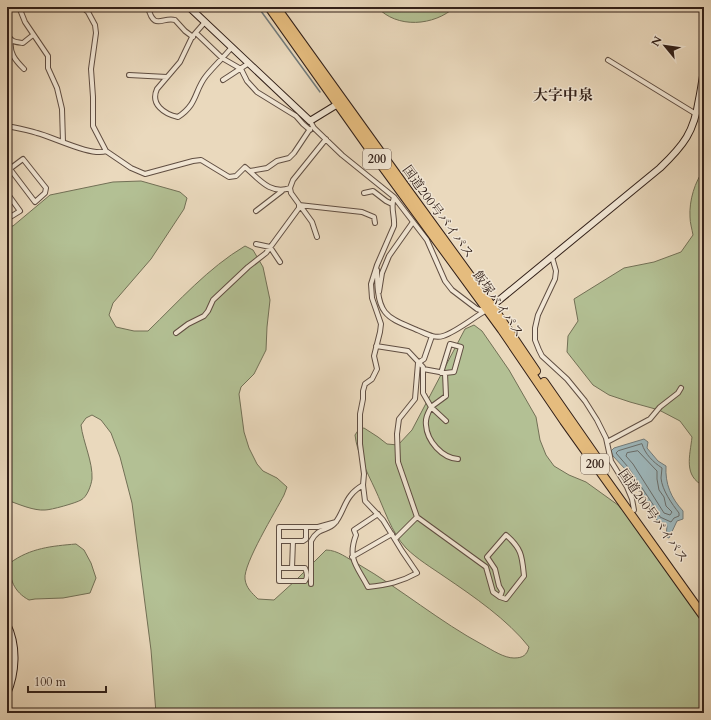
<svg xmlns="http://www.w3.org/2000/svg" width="711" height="720" viewBox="0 0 711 720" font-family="Cardo,'Noto Serif JP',serif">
<rect width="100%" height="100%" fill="#ead9bd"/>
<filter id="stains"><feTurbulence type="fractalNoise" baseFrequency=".005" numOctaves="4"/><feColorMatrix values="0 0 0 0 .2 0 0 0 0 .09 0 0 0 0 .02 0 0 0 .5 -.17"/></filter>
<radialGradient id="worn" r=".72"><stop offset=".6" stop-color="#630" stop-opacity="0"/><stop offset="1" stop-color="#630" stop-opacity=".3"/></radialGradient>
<!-- green -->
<path fill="#b3c094" stroke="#727056" d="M377,7H455C434,26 397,29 377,7Z
M704,169V486C683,476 690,456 692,437L680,421L659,410L630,402L609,395L593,385L567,352L568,336L578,321L574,299L624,268L654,262L681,252L693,235C692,229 690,223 690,217C689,200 695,182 704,169Z
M141,181L180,192L187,198L184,209L151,259L113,303L109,315L116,327L134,331H148C179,301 208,268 245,246L253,250L263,267L270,300L267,327L266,350L254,374L241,387L239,394L244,432L249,448L257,464L263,471L277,478L287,487L284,495C276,511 243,564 245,579C246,588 252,593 258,599L274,600L296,580L326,550C338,550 348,559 358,564C401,589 440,622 483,645C492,650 504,658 514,658C523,658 527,655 529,647C508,620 473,596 445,577C432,568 417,559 406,548C391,532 384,508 375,489C367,472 357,453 355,435L359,429L364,428L378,437L387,444L398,445L412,430L465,329L474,325L482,331L509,370L536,417L540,440L546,455L554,466L569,475L586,482L618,505L661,557L697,610L704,624V713H156L151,650L132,503L120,457L111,433L101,420L92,415L86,418L81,425C83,442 93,462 92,479C91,486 87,497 81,500C76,503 51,510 45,510C34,511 18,504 7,500V226H13L50,195L113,182Z
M76,544L84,550L91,563L96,578L90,593L63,598L35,599L29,600C14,592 9,579 10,563C30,548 52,546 76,544Z"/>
<!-- water -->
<path fill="#9db7bc" stroke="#727b7b" d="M644,439L648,442L647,448L658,461L666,466C665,484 671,498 683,511V519L677,521L669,538L666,537L667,526L665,523L657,521L655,514L625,469L613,456L611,451L614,448Z"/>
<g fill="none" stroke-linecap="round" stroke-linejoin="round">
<!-- shore -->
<path stroke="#686c6a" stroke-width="1" d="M642,444C645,454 653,462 662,468C662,471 661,475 661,478C662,490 672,504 679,513V516L674,518L671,522L660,517L658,512L628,467L616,453L618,451Z
M638,451L657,471V479L659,490L664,497L666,506L672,512L670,515L664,513L633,464L626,456L627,453Z"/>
<!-- stream -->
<path stroke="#727b7b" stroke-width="1.5" d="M258,7L320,92"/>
<!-- street casing -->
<g stroke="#604e42" stroke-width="6">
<path id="street" d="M19,7L25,22L48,56V68L57,88L62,109L63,142
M82,7L88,12L95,25L96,33L91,69L93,97V126L106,151L131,168L145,174L193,161L201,160L229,177L236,176L245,167C259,179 270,195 290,188
M148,7C154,32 163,16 175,20L185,31L193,37
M205,22L192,37L180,62L157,89C150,104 164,114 178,117C198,104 194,91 206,76C214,66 224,57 232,47
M7,33C11,42 14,42 23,43L33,35
M196,33L222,58L241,69L247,81L257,92L296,116L303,124L310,130
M11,40C9,53 15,60 24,69
M608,60L696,114
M129,75L167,77
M223,80L249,63
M310,121L314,128L342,155L394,197L427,240L445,281L452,290L477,309L480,310H487
M7,126C17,128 28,130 37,133C53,137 92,157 106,151
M7,171L23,159L46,188L45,193L35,202L10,169
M250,171L267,168L277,161L289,158L294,153L310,129
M7,193L20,211L7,219
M364,193L373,191L386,201L392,204
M299,205L362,212L374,217L375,223
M256,211L282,191
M317,237L312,222L291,193L290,188L293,180L326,139
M256,244L270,247L280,262
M552,257L556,271L555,279L538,315L535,328V340L539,350L542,356L567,379L585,401L597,420L606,438L611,461L627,487L632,499L634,510
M377,270C377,282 377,302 385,312C392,321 406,325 417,330C425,333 434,339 443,336C456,332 473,318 485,311
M379,292L382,273L389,256L413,222
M176,333L188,324L204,316L208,311L213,300L248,267L266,253L299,208V205
M432,336L424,359L418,363L415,399L399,419L397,434L398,462L417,517L486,567L493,592L500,597L506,599L524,576C522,556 522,549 506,535L487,557L495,569L499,586L502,591L500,597
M376,346L408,351L423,367V393L431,407C428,413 425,418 426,425C427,441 442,458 458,459
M423,369L445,373L446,396L431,407L446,421
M441,373L450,344L461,347L454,372L445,373
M607,442L650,419L660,407L678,393L681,388
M378,514L354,530L356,535C347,559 357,566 368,587C387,585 401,582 417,573L402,551L383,520L365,501L363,485L364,474L360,444V414L363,399V391L365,384L372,379L377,369L374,356L380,332L381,324L372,298L371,284L377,265L394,226C395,216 390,207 394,197
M395,539L417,517
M279,541H293L292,568
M293,541H303L306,539V527
M352,557L392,534
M279,568H305C307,572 308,578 305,581H279V527H318L336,522
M311,584V541C319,526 327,532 335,523C342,515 344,503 351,495C354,491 358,488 363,485"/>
</g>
<!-- secondary casing -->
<g stroke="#322019" stroke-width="8">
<path id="secondary" d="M189,7L310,121L341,102
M492,306L660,168C684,145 694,132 699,99C701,90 702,80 704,71
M7,624C18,646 16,673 7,694"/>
</g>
<!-- highway casing -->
<g stroke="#322019" stroke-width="10">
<path id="highway" d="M269,7L366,144L502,330L564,421L704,617
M276,7L404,185L492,306L536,371
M544,382L604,468"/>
</g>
<!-- street -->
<use href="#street" stroke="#f1e6d4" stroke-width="4"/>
<!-- secondary -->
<use href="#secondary" stroke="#f1e6d4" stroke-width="6"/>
<!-- highway -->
<use href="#highway" stroke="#e5bc7e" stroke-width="8"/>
</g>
<g text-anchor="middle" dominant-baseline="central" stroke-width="3" stroke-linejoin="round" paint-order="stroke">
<!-- shield labels -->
<g fill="#f1e6d4" stroke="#6b5b51" stroke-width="1">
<rect x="363" y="149" width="28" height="20" rx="3"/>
<rect x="581" y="454" width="28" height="20" rx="3"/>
</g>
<g font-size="12" font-weight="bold" fill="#322019">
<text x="377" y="159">200</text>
<text x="595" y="464">200</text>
</g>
<!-- street labels -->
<g font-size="13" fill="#322019" stroke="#f1e6d4">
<text transform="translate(438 212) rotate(54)">国道200号バイパス</text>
<text transform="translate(498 304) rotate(55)">飯塚バイパス</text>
<text transform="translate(653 516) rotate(55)">国道200号バイパス</text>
</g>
<!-- quarter labels -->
<g font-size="15" font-weight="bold" fill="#322019" stroke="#f1e6d4">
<text x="563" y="95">大字中泉</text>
</g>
</g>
<!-- margin -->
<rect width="711" height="720" fill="none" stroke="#ead9bd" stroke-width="24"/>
<rect x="8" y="8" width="695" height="704" fill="none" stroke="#322019" stroke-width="2"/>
<rect x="12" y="12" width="687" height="696" fill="none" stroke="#322019"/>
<!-- north arrow -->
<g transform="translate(665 46) rotate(299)" stroke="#f1e6d4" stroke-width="3" paint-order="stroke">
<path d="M0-3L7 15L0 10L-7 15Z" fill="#322019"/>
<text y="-6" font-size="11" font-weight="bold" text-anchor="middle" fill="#322019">N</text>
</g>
<!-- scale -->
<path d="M28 686v6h78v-6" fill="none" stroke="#322019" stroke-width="2"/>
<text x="34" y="686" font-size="12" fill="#322019" stroke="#f1e6d4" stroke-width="3" paint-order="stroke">100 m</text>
<rect width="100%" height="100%" filter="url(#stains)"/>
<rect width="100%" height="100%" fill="url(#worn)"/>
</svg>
